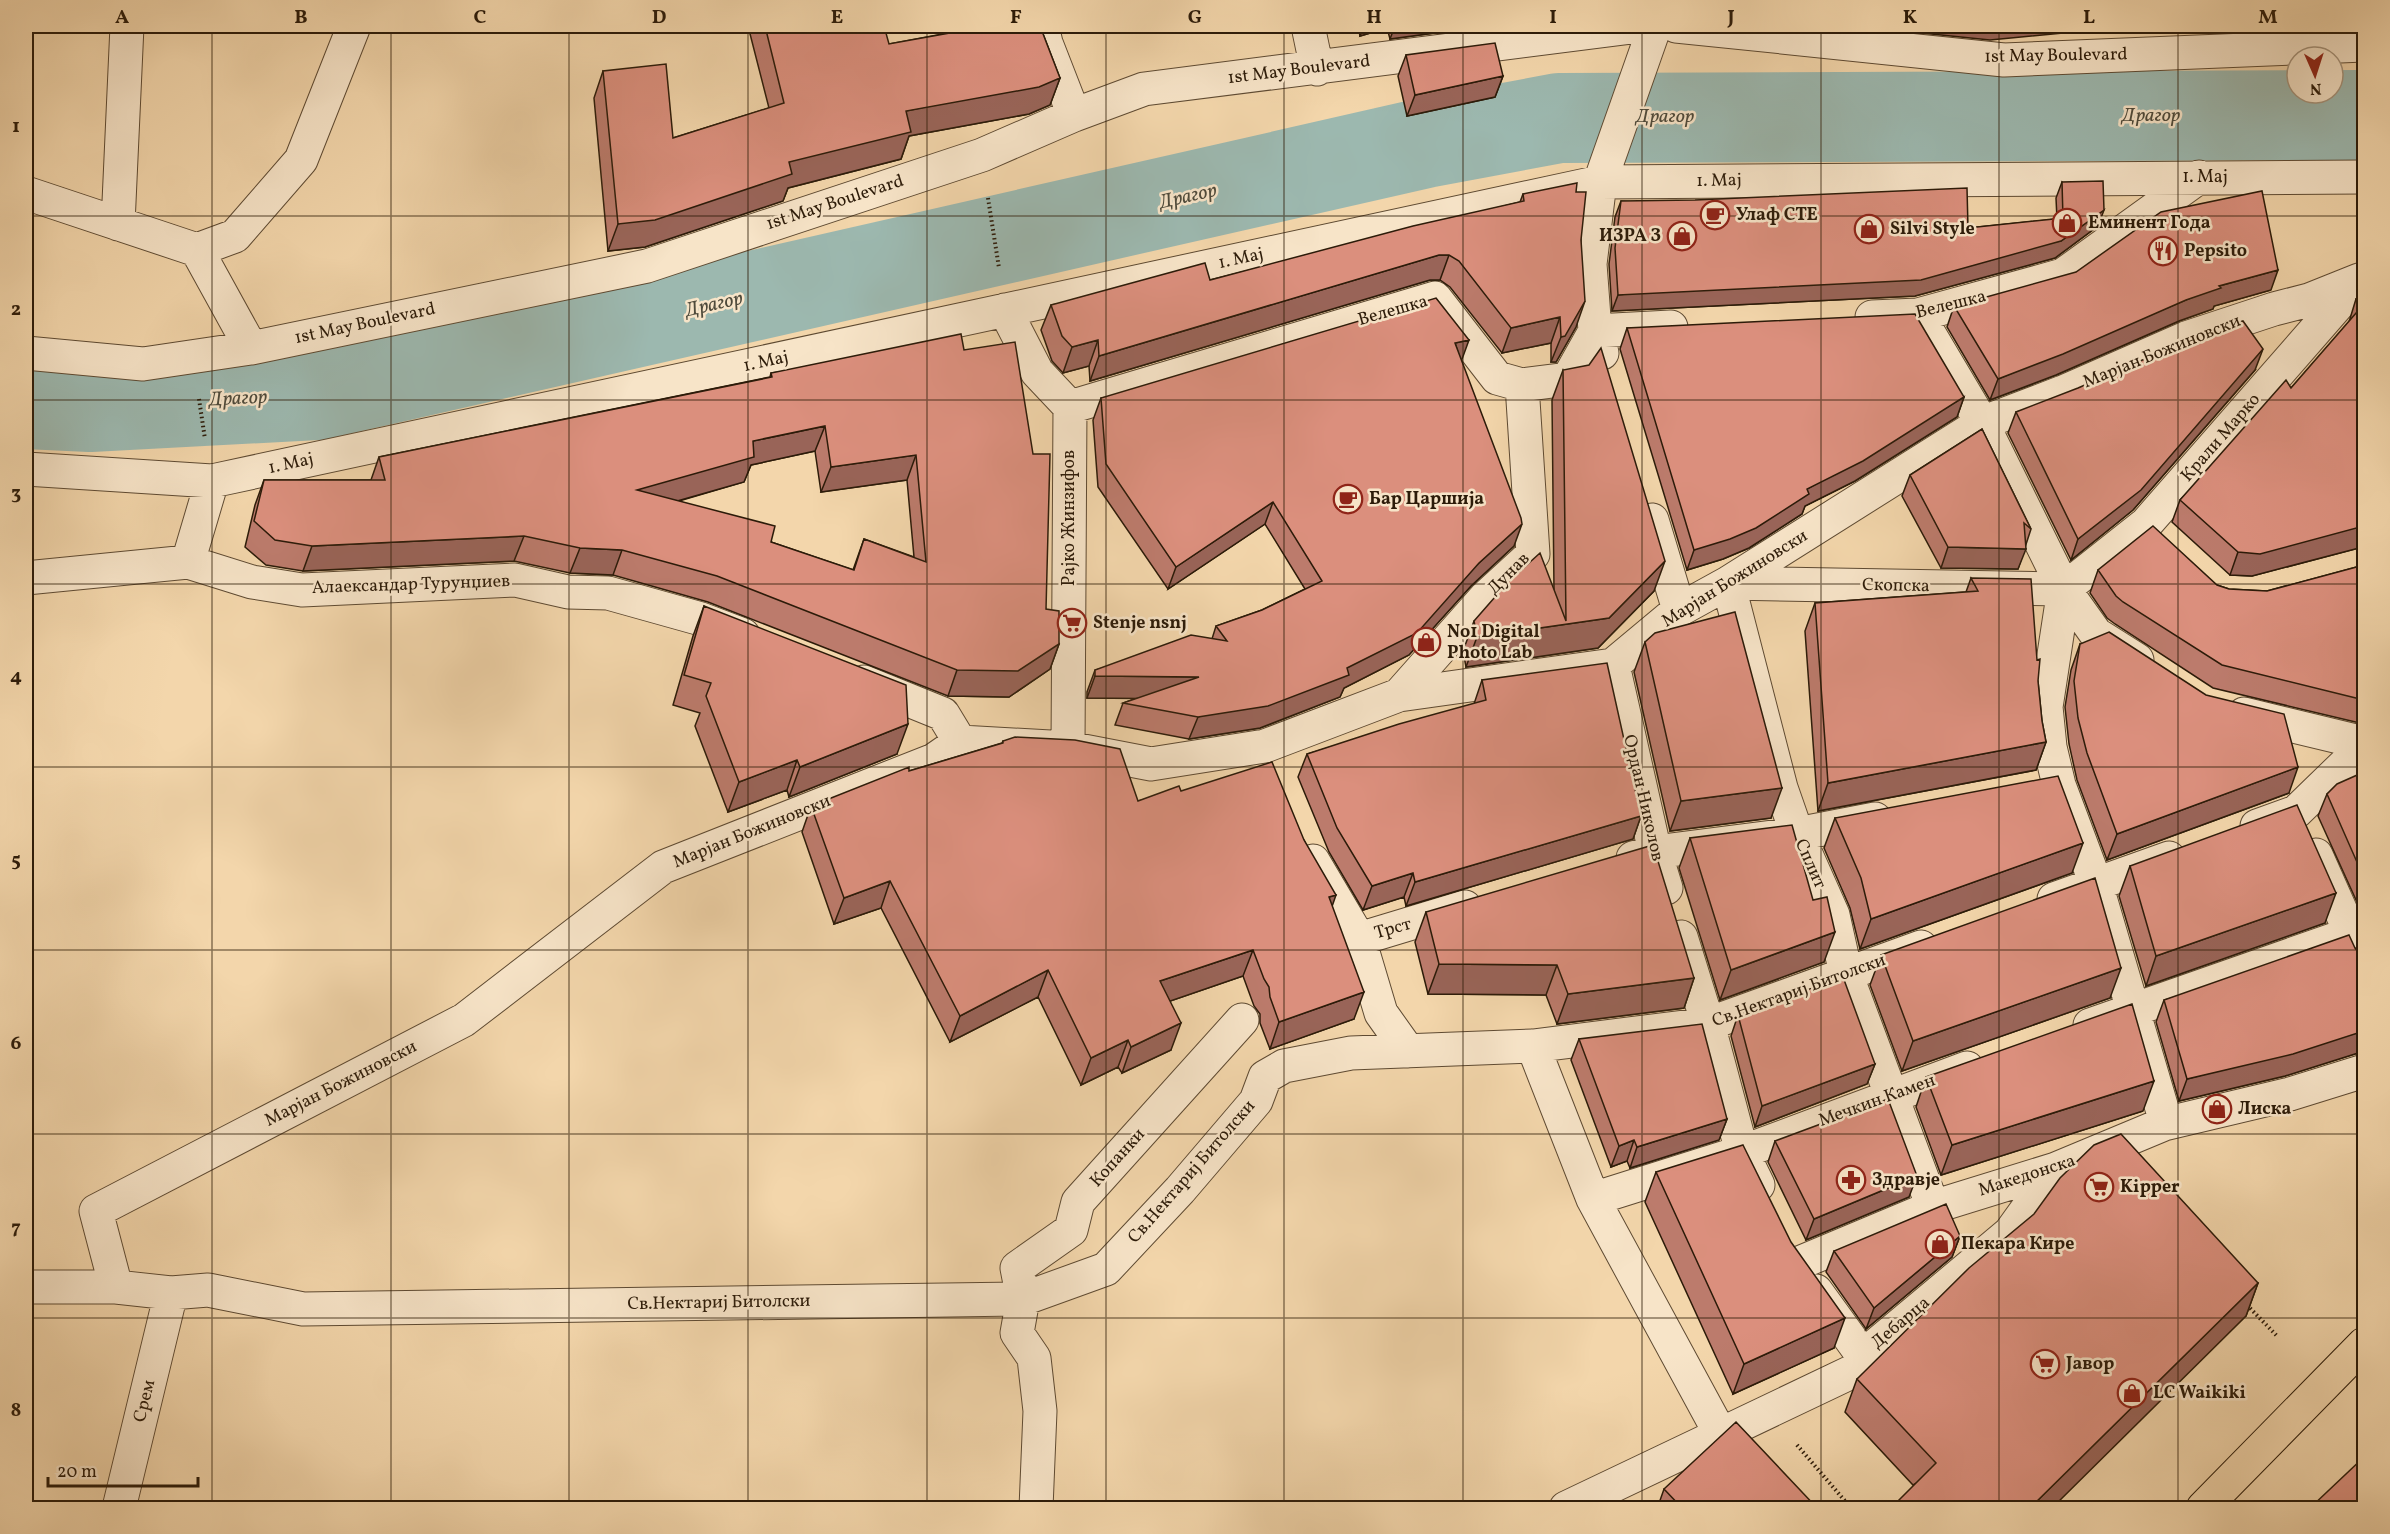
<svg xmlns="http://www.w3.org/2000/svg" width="2390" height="1534" viewBox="0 0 2390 1534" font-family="Vollkorn,serif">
<rect width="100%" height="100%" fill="#f3d6ab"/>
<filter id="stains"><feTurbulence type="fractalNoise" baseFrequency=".00333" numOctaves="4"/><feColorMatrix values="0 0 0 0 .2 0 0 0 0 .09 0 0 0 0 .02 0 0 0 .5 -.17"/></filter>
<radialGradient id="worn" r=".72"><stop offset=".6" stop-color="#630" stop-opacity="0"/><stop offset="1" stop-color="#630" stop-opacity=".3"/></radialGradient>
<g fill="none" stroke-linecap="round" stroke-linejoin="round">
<!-- river -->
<path stroke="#9cb8af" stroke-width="90" d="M26,404L90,407L317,395L1425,143L1559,118L2364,115"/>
<!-- minor casing -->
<g stroke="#5e4a32" stroke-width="35">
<path id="minor" d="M1042,26L1046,43L1074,115
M1308,26L1317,69
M1676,26L2004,60L2364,45
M26,193L197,250L251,348
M118,224L127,26
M197,250L235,236L301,160L354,26
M1005,310L1037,372L1070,407L1068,748
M1918,315L1982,423L2064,589L2096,634L2137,660
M1872,317L1918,315L2063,275L2199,177
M26,353L143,364L251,348L647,266L982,155L1074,115L1144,89L1640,26
M1602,353L1595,331L1590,264L1600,182L1655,26
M1070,407L1435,298L1497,378L1522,385L1568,379L1595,331L1671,327
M26,469L212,481L1600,182L2364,177
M1652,520L1679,610
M188,562L252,582L302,590L515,580L568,592L608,593L701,619L743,635
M26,578L188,562L212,481
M2064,589L2046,707L2050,747L2059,785L2096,884L2163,1112L2164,1124
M2064,589L2146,524L2354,286
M1613,665L1655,852L1666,888
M864,682L943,714L960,742
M1399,695L1485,598L1533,554L1522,385
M2244,714L2364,743
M2257,826L2296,812L2364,746
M2316,855L2364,963
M1633,858L1655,852L1797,834L1875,819
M1313,861L1359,939L1381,1013L1408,1051
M2054,899L2169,858
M1681,937L1708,1024L1742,1152L1758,1185
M1359,939L1465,907
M2090,1025L2364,929
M1533,1046L1593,1199L1721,1435
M1593,1199L1742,1152L1967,1068
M1933,1207L1846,974L1833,915L1797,834L1781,788L1728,583L2064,589
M1797,1264L1933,1207L2056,1169L2164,1124L2290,1094L2364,1071
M26,1287H116L171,1293L208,1290L303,1309L1023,1299L1106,1269L1180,1190L1256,1101L1265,1077L1284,1066L1351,1053L1533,1046L1708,1024L1921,947
M116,1287L96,1211L464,1020L663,867L934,760L960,742L1068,748L1151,764L1265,746L1399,695L1613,665L1679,610L1728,583L1982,423L2063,392L2186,338L2274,309L2309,300L2359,280
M1863,1356L2010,1233L2056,1169
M119,1508L171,1293
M1036,1508L1040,1411L1034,1358L1017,1333L1023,1299L1017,1268L1071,1230L1078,1202L1242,1020
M1566,1508L1864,1366L1863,1356L1816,1291"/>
</g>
<!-- major casing -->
<g stroke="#2c1b09" stroke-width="35">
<path id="major" d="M2203,1508L2364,1344"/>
</g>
<!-- path -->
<path stroke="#2c1b09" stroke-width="4" stroke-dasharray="1.5 3" stroke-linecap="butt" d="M988,198L999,268
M199,399L205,439
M2247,1305L2277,1336
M1797,1445L1851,1508"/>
<!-- minor -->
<use href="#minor" stroke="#f7e4c8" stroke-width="33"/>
<!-- major -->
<use href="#major" stroke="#f3d6ab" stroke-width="33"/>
</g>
<!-- wall -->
<path fill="#bc7b6c" stroke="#2c1b09" stroke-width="1.5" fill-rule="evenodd" d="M748,26H840L841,33L889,44L975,28L974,26H1040L1060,78L1050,105L1029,114L909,136L901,159L788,188L783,201L645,247L608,251L594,98L603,71L673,138L769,108Z
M1358,26H1480L1479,27L1390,39L1387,28L1360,36Z
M1406,55L1503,76L1495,97L1407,116L1398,76Z
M2062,182L2098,226L2055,258L1915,296L1612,311L1609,264L1615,217L1621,201L1968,228L2057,219L2056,198Z
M1576,192L1581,240L1576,327L1556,362H1551V343L1502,353L1450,287L1440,280H1430L1090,381L1089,366L1063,373L1052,361L1041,330L1051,305L1210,280L1520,202L1523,194Z
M2271,290L2214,306L2213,309L2179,321L2056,375L1990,400L1947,327L1954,306Z
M2364,291L2359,548L2252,576L2230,575L2172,522L2180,500L2291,388L2349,322L2356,299Z
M1627,328L1964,397L1957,417L1855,481L1805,506L1802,514L1749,548L1723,559L1687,570L1620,349Z
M964,350L1046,609L1059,644L1050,669L1009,697L948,696L708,602L613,575L570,573L514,561L303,571L266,565L245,547L255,505L264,480H371L379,457L770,377L771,373ZM815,451L821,492L907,480L914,557L864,539L853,570L771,542L679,501L744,482L751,465Z
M1461,360L1514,546L1471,586L1409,655L1344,688L1340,697L1260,728L1189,739L1115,725L1123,703L1137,698H1087V692L1095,670L1212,639L1216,626L1262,610L1305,589L1265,524L1168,589L1098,487L1093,420L1101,398Z
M1563,370L1654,591L1598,648L1466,667L1463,651L1474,621L1554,590L1552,400Z
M2255,370L2133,510L2071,560L2008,433L2016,412Z
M1982,429L2031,529L2018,569L1941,568L1902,496L1910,475Z
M2364,565V724L2213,688L2115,624L2107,618L2090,593L2098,570L2217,585L2229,589L2267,591Z
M1971,578L2038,681L2042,721L2046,742L2036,770L1818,811L1805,631L1815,603L1966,592Z
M704,606L897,754L789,797L787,790L728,812L695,726L700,713L673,705L693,636Z
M1645,642L1771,818L1670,831L1634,672Z
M2080,644L2289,793L2107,860L2077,780L2069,744L2065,707L2071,670Z
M1482,680L1641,816L1633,839L1406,906L1404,897L1363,910L1329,852L1298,777L1307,754L1474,704Z
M1003,741L1138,801L1181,791L1304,840L1332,906L1354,1019L1270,1049L1260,1023V1014L1254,1006L1243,976L1170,1001L1171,1050L1122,1073L1118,1067L1081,1085L1038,997L950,1042L881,908L834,924L802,832L811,806L909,771L1002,743Z
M2364,772V911H2361L2318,816L2327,794Z
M1835,818L2072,873L1860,949L1850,908L1824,848Z
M1690,838L1824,962L1720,1000L1679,868Z
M2130,866L2325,923L2146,986L2119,896Z
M1426,912L1694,978L1684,1008L1557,1024L1546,995L1428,994L1415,942Z
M2355,948L2362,956L2364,957V1053H2358L2285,1076L2179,1101L2156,1022L2164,1000Z
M1881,955L2110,998L1902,1071L1870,985Z
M1738,1015L1875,1064L1867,1084L1755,1127L1731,1036Z
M1579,1039L1727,1119L1719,1140L1630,1168L1627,1161L1611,1167L1571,1060Z
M1926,1077L2143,1111L1941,1175L1916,1107Z
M1775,1141L1909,1197L1806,1240L1768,1162Z
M1656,1172L1834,1348L1733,1394L1645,1202Z
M1960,1236L1952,1257L1866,1329L1826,1272L1834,1251Z
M2258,1283L2246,1316L1913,1485L1845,1412L1857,1379Z
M1664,1489L1818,1509H1657Z"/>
<!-- shaded-wall -->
<path fill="#996458" stroke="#2c1b09" stroke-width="1.5" d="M1364,26H1388L1387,28L1360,36Z
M1395,26H1480L1479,27L1390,39Z
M1853,26H2136L1990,40Z
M1503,76L1495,97L1407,116L1415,95Z
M1060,78L1050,105L1029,114L909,136L901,159L788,188L783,201L645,247L608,251L618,224L789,162L906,111Z
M2104,210L2098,226L2055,258L1915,296L1612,311L1618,295L2061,241Z
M1439,255H1449L1440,280H1430L1090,381L1099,356Z
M2278,270L2271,290L2214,306L2213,309L2179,321L2056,375L1990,400L1998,379L2219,286Z
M1585,301L1576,327L1556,362H1551L1561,337Z
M1560,317L1551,343L1502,353L1511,328Z
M1098,340L1089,366L1063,373L1072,347Z
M1469,340L1461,362L1455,343Z
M2263,349L2255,370L2133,510L2071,560L2078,539Z
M1964,397L1957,417L1855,481L1805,506L1802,514L1749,548L1723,559L1687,570L1694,550L1807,489Z
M825,426L815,451L751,465L744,482L628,515L637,490L753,441Z
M916,455L907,480L821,492L831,467Z
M1273,502L1265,524L1168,589L1176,567Z
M1522,524L1514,546L1471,586L1409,655L1344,688L1340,697L1260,728L1189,739L1198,717L1347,668L1479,563Z
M2364,526V548H2359L2252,576L2230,575L2238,552Z
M524,536L514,561L303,571L312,546Z
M1948,547L2026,549L2018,569L1941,568Z
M580,548L622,550L613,575L570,573Z
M1665,561L1654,591L1598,648L1466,667L1477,637L1609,618Z
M1059,644L1050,669L1009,697L948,696L957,670Z
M1095,676L1199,677L1191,699L1087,698Z
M908,724L897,754L789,797L800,767Z
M2046,742L2036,770L1818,811L1828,783Z
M797,760L787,790L728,812L739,782Z
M2298,767L2289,793L2107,860L2117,834Z
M1782,788L1771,818L1670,831L1681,801Z
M1641,816L1633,839L1406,906L1415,882Z
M2083,843L2072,873L1860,949L1871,919Z
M1413,873L1404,897L1363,910L1372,886Z
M890,881L881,908L834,924L844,898Z
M2336,893L2325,923L2146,986L2156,956Z
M1336,895L1327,921L1329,897Z
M2364,902V911H2361Z
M1835,932L1824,962L1720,1000L1731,970Z
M1253,950L1243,976L1150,1008L1160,981Z
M1439,964L1557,965L1546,995L1428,994Z
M2121,968L2110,998L1902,1071L1913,1041Z
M1048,970L1038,997L950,1042L960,1016Z
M1694,978L1684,1008L1557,1024L1568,994Z
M1364,992L1354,1019L1270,1049L1279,1022Z
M1181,1023L1171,1050L1122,1073L1131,1047Z
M2364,1031V1053H2358L2285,1076L2179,1101L2187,1079Z
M1128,1040L1118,1067L1081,1085L1091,1058Z
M1875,1064L1867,1084L1755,1127L1762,1106Z
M2154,1081L2143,1111L1941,1175L1952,1145Z
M1727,1119L1719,1140L1630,1168L1637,1147Z
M1634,1140L1627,1161L1611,1167L1619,1146Z
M1917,1176L1909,1197L1806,1240L1814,1219Z
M1960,1236L1952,1257L1866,1329L1874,1308Z
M2258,1283L2246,1316L2051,1509H2029Z
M1845,1318L1834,1348L1733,1394L1744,1364Z"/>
<!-- building -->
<path fill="#db8f7d" stroke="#2c1b09" stroke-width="1.5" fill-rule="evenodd" d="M765,26H840L841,33L870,26H884L889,44L989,26H1040L1060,78L1039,87L906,111L911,132L789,162L792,174L655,220L618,224L603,71L666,64L673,138L784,103Z
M1495,43L1503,76L1415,95L1406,55Z
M2103,181L2104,210L2061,241L1921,280L1618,295L1615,248L1621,201L1695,200L1967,188L1968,228L2063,218L2062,182Z
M1577,183L1576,192H1586L1581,240L1585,301L1565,336L1561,337L1560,317L1511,328L1459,261L1449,255H1439L1099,356L1098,340L1072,347L1062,336L1051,305L1205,263L1210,280L1413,226L1524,201L1523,194Z
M2262,191L2278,270L2219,286L2221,288L2186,300L2063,354L1998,379L1954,306L2076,272L2161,212Z
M2364,291V526L2260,554L2238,552L2180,500L2286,380L2291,388L2363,305L2356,299Z
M1436,298L1469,340L1455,343L1521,518L1522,524L1479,563L1417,633L1347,668L1349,675L1268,706L1198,717L1123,703L1199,677L1095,676V670L1191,635L1227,641L1216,626L1262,610L1322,581L1273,502L1176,567L1106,464L1101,398Z
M1915,314L1964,397L1863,461L1807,489L1809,494L1756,528L1730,539L1694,550L1627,328Z
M2243,321L2263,349L2141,490L2078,539L2016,412L2078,388L2200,335Z
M961,334L964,350L1015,342L1033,454H1050L1046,609L1059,611V644L1018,671L957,670L717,576L622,550L580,548L524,536L312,546L275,540L254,521L264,480H385L379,457L772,377L771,373ZM825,426L831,467L916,455L926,562L864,539L854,570L771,542L775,526L637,490L754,457L753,441Z
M1601,348L1665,561L1609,618L1477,637L1474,621L1509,581L1540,553L1566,621L1563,370L1589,365Z
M1982,429L2031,529L2024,523L2026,549L1948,547L1910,475Z
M2153,526L2217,585L2229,589L2267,591L2364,565V700L2222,665L2123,602L2116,596L2098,570Z
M1971,578L2031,579L2037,660L2040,659L2038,681L2042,721L2046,742L1828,783L1815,603L1978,591Z
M704,606L906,685L908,724L800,767L797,760L739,782L706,696L711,683L684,675Z
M1735,612L1782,788L1681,801L1645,642L1655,633Z
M2109,632L2206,695L2284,714L2298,767L2117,834L2087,753L2078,718L2074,681L2080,644Z
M1607,663L1641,816L1415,882L1413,873L1372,886L1337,828L1307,754L1399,724L1486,700L1482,680Z
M1015,737L1075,740L1120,749L1138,801L1179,786L1181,791L1272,762L1304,840L1336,895L1329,897L1364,992L1279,1022L1270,997L1269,987L1264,979L1253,950L1160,981L1181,1023L1131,1047L1128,1040L1091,1058L1048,970L960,1016L890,881L844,898L811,806L909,767V771L1003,743V741Z
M2364,772V878L2327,794L2337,784Z
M2058,776L2083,843L1871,919L1861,878L1835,818Z
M2297,805L2336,893L2156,956L2130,866Z
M1792,825L1813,900L1827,897L1835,932L1731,970L1690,838Z
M1653,845L1694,978L1568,994L1557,965L1439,964L1426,912Z
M2095,878L2121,968L1913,1041L1881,955Z
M2349,935L2355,948L2362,956L2364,957V1031L2293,1054L2187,1079L2164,1000Z
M1843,977L1875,1064L1762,1106L1738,1015Z
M2132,1004L2154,1081L1952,1145L1926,1077Z
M1702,1024L1727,1119L1637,1147L1634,1140L1619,1146L1579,1039Z
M1888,1099L1917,1176L1814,1219L1775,1141Z
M2121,1134L2258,1283L2029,1509H1890L1936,1463L1857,1379L1969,1268L2034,1214L2060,1178L2094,1145Z
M1743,1145L1791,1242L1845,1318L1744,1364L1656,1172Z
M1946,1204L1960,1236L1874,1308L1834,1251Z
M1736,1422L1818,1509H1683L1664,1489Z
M2364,1457V1509H2309Z
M1587,1503L1589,1509H1577Z"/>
<!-- grid -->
<path fill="none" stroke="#2c1b09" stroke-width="1.5" stroke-opacity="0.55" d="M212,26V1508M391,26V1508M569,26V1508M748,26V1508M927,26V1508M1106,26V1508M1284,26V1508M1463,26V1508M1642,26V1508M1821,26V1508M1999,26V1508M2178,26V1508M26,216H2364M26,400H2364M26,584H2364M26,767H2364M26,950H2364M26,1134H2364M26,1318H2364"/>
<!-- icons -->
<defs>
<g id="cafe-ring" transform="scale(1.5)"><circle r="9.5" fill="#f7e4c8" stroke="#8f2418" stroke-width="1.5"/><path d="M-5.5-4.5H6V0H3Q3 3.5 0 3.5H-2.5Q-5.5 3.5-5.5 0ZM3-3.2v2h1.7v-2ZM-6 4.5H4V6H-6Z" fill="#8f2418"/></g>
<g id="shop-ring" transform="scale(1.5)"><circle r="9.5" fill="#f7e4c8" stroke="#8f2418" stroke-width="1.5"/><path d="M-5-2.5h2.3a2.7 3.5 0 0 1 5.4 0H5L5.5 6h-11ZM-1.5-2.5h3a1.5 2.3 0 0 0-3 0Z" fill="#8f2418"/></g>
<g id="restaurant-ring" transform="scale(1.5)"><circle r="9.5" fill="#f7e4c8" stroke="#8f2418" stroke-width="1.5"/><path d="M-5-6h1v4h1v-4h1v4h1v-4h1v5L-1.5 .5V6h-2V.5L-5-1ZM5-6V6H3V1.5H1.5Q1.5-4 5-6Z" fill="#8f2418"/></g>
<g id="supermarket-ring" transform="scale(1.5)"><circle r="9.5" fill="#f7e4c8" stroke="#8f2418" stroke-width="1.5"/><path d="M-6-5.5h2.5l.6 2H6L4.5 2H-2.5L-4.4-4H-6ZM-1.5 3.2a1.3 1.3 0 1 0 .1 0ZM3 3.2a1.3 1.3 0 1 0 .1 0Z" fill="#8f2418"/></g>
<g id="pharmacy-ring" transform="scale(1.5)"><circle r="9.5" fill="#f7e4c8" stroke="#8f2418" stroke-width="1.5"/><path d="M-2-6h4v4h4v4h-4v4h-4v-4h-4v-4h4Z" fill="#8f2418"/></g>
</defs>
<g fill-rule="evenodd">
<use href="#cafe-ring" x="1715" y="215"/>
<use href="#shop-ring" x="2067" y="223"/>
<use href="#shop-ring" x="1869" y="229"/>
<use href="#shop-ring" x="1682" y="236"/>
<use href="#restaurant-ring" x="2163" y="251"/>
<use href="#cafe-ring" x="1348" y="499"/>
<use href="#supermarket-ring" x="1072" y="623"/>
<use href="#shop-ring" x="1426" y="642"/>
<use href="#shop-ring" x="2217" y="1109"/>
<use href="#pharmacy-ring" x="1851" y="1180"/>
<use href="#supermarket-ring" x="2099" y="1187"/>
<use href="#shop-ring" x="1940" y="1244"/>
<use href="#supermarket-ring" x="2045" y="1364"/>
<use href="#shop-ring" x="2132" y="1393"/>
</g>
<g text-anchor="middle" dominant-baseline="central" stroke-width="5" stroke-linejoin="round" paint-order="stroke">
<!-- street labels -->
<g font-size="18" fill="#2c1b09" stroke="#f7e4c8">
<text transform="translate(2056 56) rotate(-1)">1st May Boulevard</text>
<text transform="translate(1299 70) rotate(-7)">1st May Boulevard</text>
<text x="2205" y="177">1. Мај</text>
<text transform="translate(1719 181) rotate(-1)">1. Мај</text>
<text transform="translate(835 203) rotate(-18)">1st May Boulevard</text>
<text transform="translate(1241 259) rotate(-12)">1. Мај</text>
<text transform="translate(1951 305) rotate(-14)">Велешка</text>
<text transform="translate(1393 311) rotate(-16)">Велешка</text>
<text transform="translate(365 324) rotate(-12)">1st May Boulevard</text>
<text transform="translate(2162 352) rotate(-22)">Марјан Божиновски</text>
<text transform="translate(766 362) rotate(-12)">1. Мај</text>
<text transform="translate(2221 438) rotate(-49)">Крали Марко</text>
<text transform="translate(291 464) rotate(-12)">1. Мај</text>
<text transform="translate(1069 518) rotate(-90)">Рајко Жинзифов</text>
<text transform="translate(1509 574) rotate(-45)">Дунав</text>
<text transform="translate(1735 579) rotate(-32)">Марјан Божиновски</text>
<text transform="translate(411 585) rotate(-2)">Алаександар Турунџиев</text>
<text transform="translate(1896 586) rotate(1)">Скопска</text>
<text transform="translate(1643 798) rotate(77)">Ордан Николов</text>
<text transform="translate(752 832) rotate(-22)">Марјан Божиновски</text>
<text transform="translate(1810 864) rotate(66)">Сплит</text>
<text transform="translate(1393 929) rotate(-16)">Трст</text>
<text transform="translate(1799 991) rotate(-20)">Св.Нектариј Битолски</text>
<text transform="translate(341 1084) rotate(-27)">Марјан Божиновски</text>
<text transform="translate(1877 1101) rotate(-20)">Мечкин Камен</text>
<text transform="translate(1118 1158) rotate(-48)">Копанки</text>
<text transform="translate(1192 1172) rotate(-49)">Св.Нектариј Битолски</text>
<text transform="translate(2027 1176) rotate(-18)">Македонска</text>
<text transform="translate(719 1303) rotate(-1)">Св.Нектариј Битолски</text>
<text transform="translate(1901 1323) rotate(-40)">Дебарца</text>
<text transform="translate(145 1401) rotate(-76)">Срем</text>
</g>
<!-- poi labels -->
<g font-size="18" font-weight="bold" fill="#2c1b09" stroke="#f7e4c8" text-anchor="start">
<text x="1736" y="215">Улаф СТЕ</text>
<text x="2088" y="223">Еминент Года</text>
<text x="1890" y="229">Silvi Style</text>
<text x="1661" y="236" text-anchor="end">ИЗРА З</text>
<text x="2184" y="251">Pepsito</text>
<text x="1369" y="499">Бар Царшија</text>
<text x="1093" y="623">Stenje nsnj</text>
<text x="1447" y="632">No1 Digital<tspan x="1447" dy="21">Photo Lab</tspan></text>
<text x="2238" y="1109">Лиска</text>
<text x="1872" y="1180">Здравје</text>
<text x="2120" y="1187">Kipper</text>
<text x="1961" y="1244">Пекара Кире</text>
<text x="2066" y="1364">Јавор</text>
<text x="2153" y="1393">LC Waikiki</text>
</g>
<!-- water labels -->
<g font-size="20" font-style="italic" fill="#4e4a3b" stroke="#f7e4c8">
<text x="2151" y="116">Драгор</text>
<text x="1665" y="117">Драгор</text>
<text transform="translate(1188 197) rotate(-13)">Драгор</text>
<text transform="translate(714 305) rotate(-13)">Драгор</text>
<text transform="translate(238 399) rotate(-3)">Драгор</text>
</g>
</g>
<!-- margin -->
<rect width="2390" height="1534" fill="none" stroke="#f3d6ab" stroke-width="66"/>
<!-- north arrow -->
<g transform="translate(2315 75) rotate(177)"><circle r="28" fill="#f7e4c8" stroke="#a6947c" stroke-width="1.5"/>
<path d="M0-4.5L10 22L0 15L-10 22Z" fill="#8f2418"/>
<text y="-9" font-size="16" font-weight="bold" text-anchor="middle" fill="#2c1b09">N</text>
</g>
<!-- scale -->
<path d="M48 1477v9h150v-9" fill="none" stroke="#2c1b09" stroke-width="3"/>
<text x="57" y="1477" font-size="18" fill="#2c1b09" stroke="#f7e4c8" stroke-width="4.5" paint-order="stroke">20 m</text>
<rect x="33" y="33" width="2324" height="1468" fill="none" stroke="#2c1b09" stroke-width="2"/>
<g font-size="20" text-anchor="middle" font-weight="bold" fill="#2c1b09">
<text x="122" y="23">A</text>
<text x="301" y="23">B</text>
<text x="480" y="23">C</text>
<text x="659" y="23">D</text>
<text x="837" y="23">E</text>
<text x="1016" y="23">F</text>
<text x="1195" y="23">G</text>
<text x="1374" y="23">H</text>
<text x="1553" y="23">I</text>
<text x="1731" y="23">J</text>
<text x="1910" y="23">K</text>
<text x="2089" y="23">L</text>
<text x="2268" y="23">M</text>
<text x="16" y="132">1</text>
<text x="16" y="315">2</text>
<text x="16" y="499">3</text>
<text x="16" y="682">4</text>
<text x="16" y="866">5</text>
<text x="16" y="1049">6</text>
<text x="16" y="1233">7</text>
<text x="16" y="1416">8</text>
</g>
<rect width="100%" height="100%" filter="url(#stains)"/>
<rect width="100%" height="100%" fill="url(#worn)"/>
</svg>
